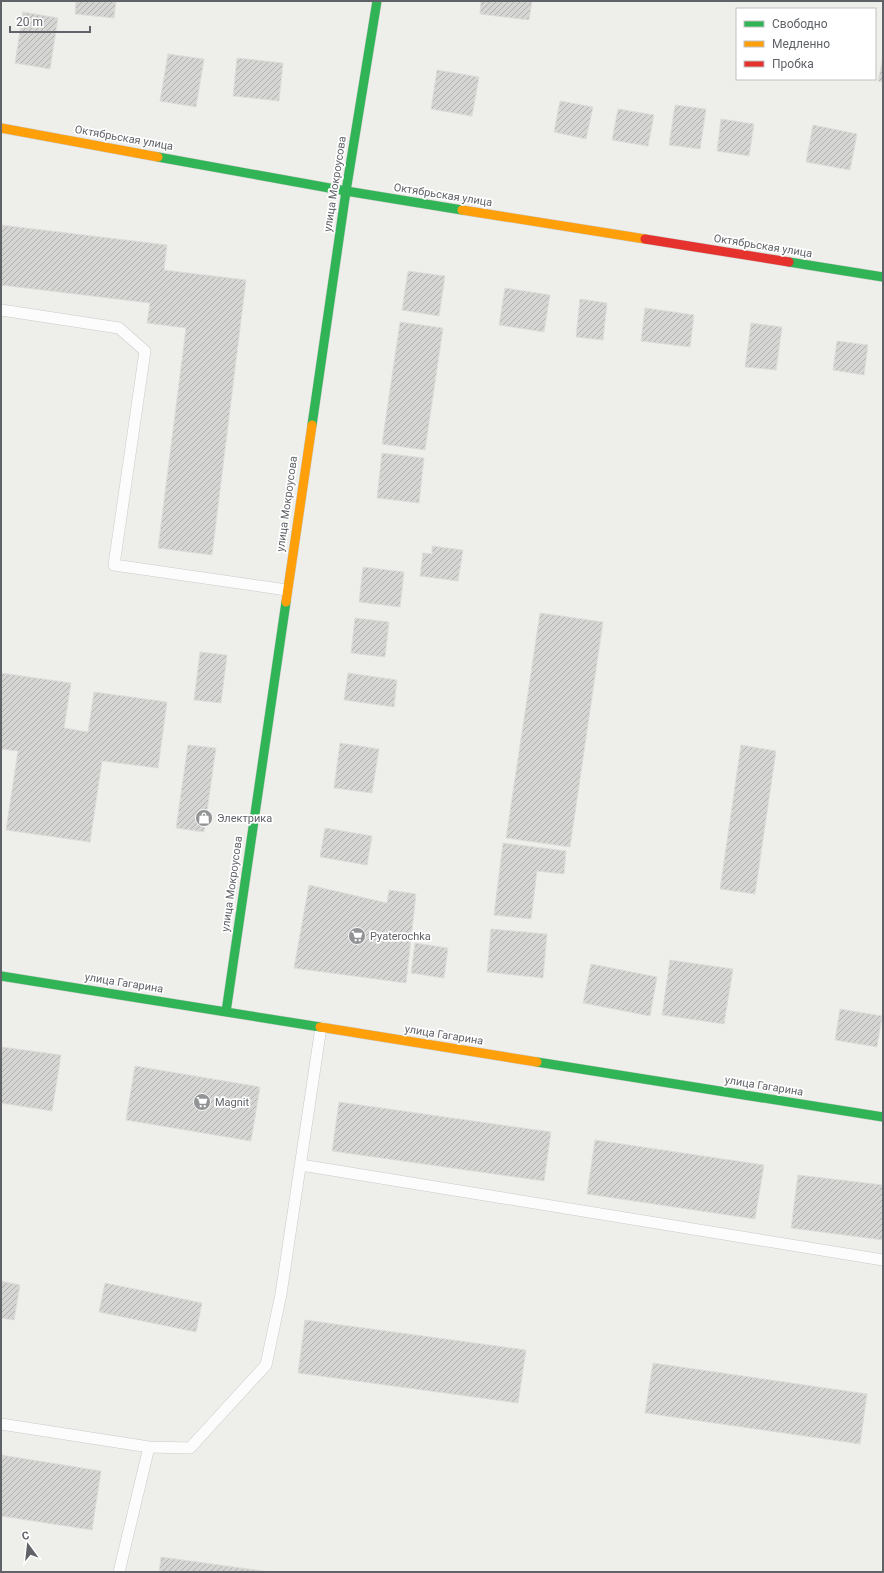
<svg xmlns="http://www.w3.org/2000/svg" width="884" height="1573" viewBox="0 0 884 1573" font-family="Roboto,sans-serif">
<defs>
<pattern id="building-hatch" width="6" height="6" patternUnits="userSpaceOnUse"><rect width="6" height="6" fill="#d5d5d3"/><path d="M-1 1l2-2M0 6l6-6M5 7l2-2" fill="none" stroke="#b0b0af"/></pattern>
</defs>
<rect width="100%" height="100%" fill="#eeeeea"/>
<!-- building -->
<path fill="url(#building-hatch)" stroke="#deddd9" d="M76,1H116L114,18L75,14Z
M481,1H532L529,20L480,14Z
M23,12L58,18L50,69L15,63Z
M168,54L204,59L196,107L160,101Z
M237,58L283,63L279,101L233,96Z
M883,58V82L878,81Z
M437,70L479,77L472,116L431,109Z
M560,101L593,107L586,139L554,132Z
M675,105L706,109L700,149L669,145Z
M618,109L654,115L648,146L612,140Z
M721,119L754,124L749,156L717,151Z
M813,125L857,134L850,170L806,162Z
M1,225L167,245L164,270L246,280L212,555L158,548L186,328L147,323L150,303L1,285Z
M408,271L445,276L439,316L402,310Z
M505,288L550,295L544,332L499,325Z
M580,299L607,303L603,340L576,337Z
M645,308L694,315L690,347L641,341Z
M400,322L443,328L425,450L382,444Z
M751,323L782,327L776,370L745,367Z
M837,341L868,345L864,375L833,370Z
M382,453L424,458L419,503L377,498Z
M432,546L463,550L458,581L420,576L423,553L432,554Z
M363,567L404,572L400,607L359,602Z
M540,613L603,622L570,847L506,838Z
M355,618L389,622L385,657L351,653Z
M200,652L227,655L221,703L194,700Z
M1,673L71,683L64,728L88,732L94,692L167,702L158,768L102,761L90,842L6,830L18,751L1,749Z
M348,673L397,680L394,707L344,700Z
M340,743L379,749L372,793L334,788Z
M188,745L216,748L204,832L176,828Z
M741,745L776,751L755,894L720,889Z
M325,828L372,836L367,865L320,857Z
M503,843L566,851L564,874L537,871L531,919L494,915Z
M309,885L387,903L389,890L416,894L406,983L294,968Z
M491,929L547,934L543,978L487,972Z
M415,943L448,948L444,978L411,973Z
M670,960L733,969L724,1024L662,1015Z
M591,964L657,977L650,1016L583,1003Z
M840,1009L882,1016L877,1047L835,1040Z
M1,1047L61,1055L52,1111L1,1103Z
M135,1066L260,1087L251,1141L126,1120Z
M339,1102L551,1132L544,1181L332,1151Z
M595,1140L764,1165L755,1219L587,1194Z
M798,1175L883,1185V1240L791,1228Z
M1,1281L20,1285L14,1320L1,1318Z
M105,1283L202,1303L196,1332L99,1312Z
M305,1320L526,1350L518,1403L298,1373Z
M653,1363L867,1394L860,1444L645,1413Z
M1,1455L101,1471L92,1530L1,1516Z
M161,1557L270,1572H159Z"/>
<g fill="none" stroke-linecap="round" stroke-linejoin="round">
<!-- lane casing -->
<g stroke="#cacaca" stroke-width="12">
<path id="lane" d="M1,310L119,328L145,351L114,565L287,590
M301,1165L883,1260
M1,1424L149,1447L119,1572
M149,1447L190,1448L266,1365L281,1294L321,1027"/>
</g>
<!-- fast casing -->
<g stroke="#cbcbcc" stroke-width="10">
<path id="fast" d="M158,157L346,191L462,210
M789,262L883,277
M312,425L346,191L377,1
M1,976L320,1027
M226,1012L286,602
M537,1062L883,1117"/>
</g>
<!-- slow casing -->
<g stroke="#cbcbcc" stroke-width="10">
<path id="slow" d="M1,128L158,157
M462,210L645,239
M286,602L312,425
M320,1027L537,1062"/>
</g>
<!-- jam casing -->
<g stroke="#cbcbcc" stroke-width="10">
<path id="jam" d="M645,239L789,262"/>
</g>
<!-- lane -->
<use href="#lane" stroke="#fcfcfc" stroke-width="11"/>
<!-- fast -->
<use href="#fast" stroke="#30b455" stroke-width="9"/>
<!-- slow -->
<use href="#slow" stroke="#ff9f0a" stroke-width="9"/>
<!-- jam -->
<use href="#jam" stroke="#e5322d" stroke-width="9"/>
</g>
<!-- icons -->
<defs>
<g id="shop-disc" transform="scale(0.9)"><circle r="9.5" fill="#919395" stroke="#fff"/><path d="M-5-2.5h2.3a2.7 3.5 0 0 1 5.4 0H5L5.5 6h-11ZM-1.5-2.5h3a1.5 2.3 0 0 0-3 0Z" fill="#fff"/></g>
<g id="supermarket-disc" transform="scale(0.9)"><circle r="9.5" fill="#919395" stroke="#fff"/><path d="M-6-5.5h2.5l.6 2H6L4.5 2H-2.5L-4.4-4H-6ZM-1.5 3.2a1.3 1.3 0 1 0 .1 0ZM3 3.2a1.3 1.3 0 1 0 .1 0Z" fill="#fff"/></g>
</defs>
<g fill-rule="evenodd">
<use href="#shop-disc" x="204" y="818"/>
<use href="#supermarket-disc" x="357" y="936"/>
<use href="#supermarket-disc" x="202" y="1102"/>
</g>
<g text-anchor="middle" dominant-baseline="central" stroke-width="3.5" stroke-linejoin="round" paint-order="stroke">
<!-- street labels -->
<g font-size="11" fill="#5f6267" stroke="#fff">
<text transform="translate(124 138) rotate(10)">Октябрьская улица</text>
<text transform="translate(335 184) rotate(-81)">улица Мокроусова</text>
<text transform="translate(443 195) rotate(9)">Октябрьская улица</text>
<text transform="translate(763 246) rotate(9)">Октябрьская улица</text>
<text transform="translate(287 504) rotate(-82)">улица Мокроусова</text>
<text transform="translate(232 884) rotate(-82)">улица Мокроусова</text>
<text transform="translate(124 983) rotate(9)">улица Гагарина</text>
<text transform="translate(444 1035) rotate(9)">улица Гагарина</text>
<text transform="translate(764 1086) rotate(9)">улица Гагарина</text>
</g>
<!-- poi labels -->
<g font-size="11" fill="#5f6267" stroke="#fff" text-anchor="start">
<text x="217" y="818">Электрика</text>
<text x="370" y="936">Pyaterochka</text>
<text x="215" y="1102">Magnit</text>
</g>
</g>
<!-- border -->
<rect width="884" height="1573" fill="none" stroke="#5f6267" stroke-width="4"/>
<!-- legend -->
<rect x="736" y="8" width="140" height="72" fill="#ffffff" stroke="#bfc0c2"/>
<rect x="744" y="21" width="20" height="6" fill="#30b455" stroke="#bfc0c2"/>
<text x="772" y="28" font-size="12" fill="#5f6267">Свободно</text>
<rect x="744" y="41" width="20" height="6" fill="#ff9f0a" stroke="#bfc0c2"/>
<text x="772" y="48" font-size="12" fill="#5f6267">Медленно</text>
<rect x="744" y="61" width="20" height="6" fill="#e5322d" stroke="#bfc0c2"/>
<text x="772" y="68" font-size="12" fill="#5f6267">Пробка</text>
<!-- north arrow -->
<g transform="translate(28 1545) rotate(345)" stroke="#ffffff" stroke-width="3" paint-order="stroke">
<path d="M0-3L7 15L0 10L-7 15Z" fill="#5f6267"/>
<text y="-6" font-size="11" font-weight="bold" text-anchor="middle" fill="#5f6267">С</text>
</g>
<!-- scale -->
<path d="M10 26v6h80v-6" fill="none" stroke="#5f6267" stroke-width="2"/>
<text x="16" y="26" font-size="12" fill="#5f6267" stroke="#ffffff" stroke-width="3" paint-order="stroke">20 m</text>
</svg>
